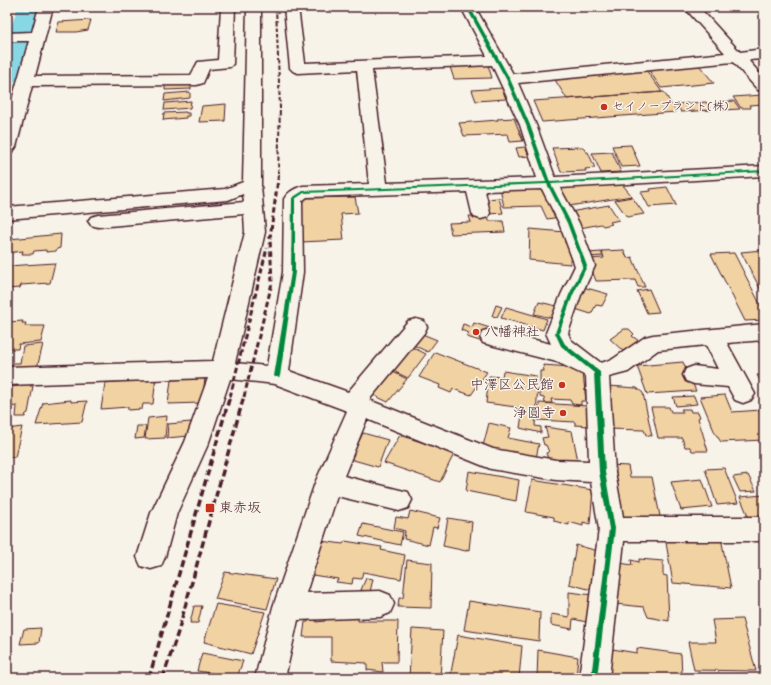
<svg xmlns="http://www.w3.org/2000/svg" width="771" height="685" viewBox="0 0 771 685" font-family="'Indie Flower','Klee One',sans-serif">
<rect width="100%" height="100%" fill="#f7f3e8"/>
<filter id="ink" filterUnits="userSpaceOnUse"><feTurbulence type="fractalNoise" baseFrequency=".025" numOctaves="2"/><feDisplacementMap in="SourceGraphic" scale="8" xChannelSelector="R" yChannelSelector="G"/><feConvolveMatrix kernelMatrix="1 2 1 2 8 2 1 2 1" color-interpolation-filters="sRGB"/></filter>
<g filter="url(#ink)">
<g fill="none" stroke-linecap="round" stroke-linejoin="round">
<!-- river -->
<path fill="#88d7e4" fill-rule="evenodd" d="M18,7H42L21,75L17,81L7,83V37Z"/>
</g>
<!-- building -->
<path fill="#f0d2a3" stroke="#4a1f2b" d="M91,20L88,30L76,32H56L59,22Z
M698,64L714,83L661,88L648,69Z
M488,65L492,78L454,79L450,67Z
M646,70L662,92L567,99L555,80Z
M191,83V89L165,90V85Z
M502,88L506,99L476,101L472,90Z
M190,92V98L164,101L165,94Z
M664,92L676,112L542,122L533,101Z
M762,95L764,98V104L749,105L751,108H741L733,97Z
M191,101L190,108L164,110L165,103Z
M734,101L740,109L723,110L718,102Z
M706,102L711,110L681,112L677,104Z
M226,104L225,121L199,122L202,106Z
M186,112V113H189V116H186V118L163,120L164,113Z
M514,118L523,141L510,142L508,134L464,136L459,123L498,120L497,119Z
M631,145L640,166L621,167L612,146Z
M525,147L529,156L519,157L516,148Z
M583,147L586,152H588L595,168L585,169L586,171L561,172L552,148Z
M612,152L621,172L601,173L592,153Z
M621,183L632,196L569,206L560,185L573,184L575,187Z
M667,187L676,205L649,207L641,192L651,191L650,189Z
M500,188L539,189L548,195L560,217L547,219L541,206L504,207Z
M355,197L358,213L341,214L344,240L301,242L302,198Z
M632,197L644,214L627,217L615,200Z
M499,198L503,213L488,214L485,199Z
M609,205L619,220L610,222L612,224L603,226L601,224L580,228L570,212Z
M469,216H488L489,221H503L505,232L451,234L449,223L471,222Z
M530,229L565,232V243L571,244L570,264L529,260Z
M61,234L60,248L57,249L56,251L46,252V250L34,251L33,254H22L23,251L7,253V241L10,239Z
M624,250L627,258L632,257L645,287H638L635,280L596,281L588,259L604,258L602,251Z
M762,250L764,254V296L741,252Z
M601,252L603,256L589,257L588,253Z
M734,253L764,312V320L745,321L711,254Z
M55,263L50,283L21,285L20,288L7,289V266Z
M583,287L608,294L602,306L596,305L591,314L572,308Z
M649,289L659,312L647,313L637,291Z
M539,302L557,306L552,318L534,314Z
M496,305L502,307L497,317L492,316Z
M506,307L547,319L543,330L501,318Z
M23,321L22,323H26L25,326H45L41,342L19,344L18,349H7V322Z
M474,323L490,328L483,342L467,337L469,333L461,330L463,324L472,327Z
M624,329H629L634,334L632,336L639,341L623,351L610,339Z
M420,333L437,340L428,352L411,344Z
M43,344L37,368L11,370L13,363H20L23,346Z
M408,345L426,354L408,378L389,369Z
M435,352L487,372L471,395L453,389L451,393L439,388L440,385L419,377Z
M683,362L696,391L647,394L637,366Z
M543,365L571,367L583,373L586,401H581V405L572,404L570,400L551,399L552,403H545L544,398L540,397V371H544Z
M389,370L407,379L388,402L369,393Z
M503,371L536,376V386L538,387L535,426L541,427V433L520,428L523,408L486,403L489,376L502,377Z
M757,375H764V386H763Z
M156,377L153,404H143L142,409L128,410V407L101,409L105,383L137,380Z
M205,378L202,403L168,404L171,380Z
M31,382L30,386H33L28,413L26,414L25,417H16L17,406L7,407V383H12L11,387L21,386L22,383Z
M608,386L637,388L643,393L652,436L646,435L644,430L608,429Z
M725,395L732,412L762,410L764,414V440L721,442L715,433L700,397Z
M694,396L697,404L676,406L673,397Z
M71,400V402L87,401L82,422L36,425L43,403Z
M539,403L588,406V426L575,425V422L538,420Z
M651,407H669L671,412H683L681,409H690L691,412H698L700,417L698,418L708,451H692L690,447H685L682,438H658Z
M167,416L165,438L145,439L148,418Z
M191,422L188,436L167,438L168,424Z
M489,423L511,428L508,438L539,444L536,458L483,446Z
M137,426H146L144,438L135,439Z
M22,427L15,457L7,458V429Z
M545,427L572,431L578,461H549L546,453L549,452L546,445H544L542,438L548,437Z
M363,433L388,440L378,467L350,459Z
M400,435L427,444L428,442L454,454L440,482L384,463Z
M609,465L628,466L630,477H652L661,521L618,519Z
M724,468L738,503L717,505L705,469Z
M469,471L519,480L516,501L466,491Z
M748,475L756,491L740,492L733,477Z
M702,479L712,507L681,510L671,482Z
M532,480L593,490L590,524L583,522V526L569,522V525L554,521V517L526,512Z
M764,495V522L751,523L740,497Z
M410,511L440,518L437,528L433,527L429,545L404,539L405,531L394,528L396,517L408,519Z
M448,518L472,522L469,550L466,549V551L443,546Z
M363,524L403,532L400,545L359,536Z
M665,537L721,538L731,588L673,583Z
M314,540L343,544L345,541L382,547L381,550L405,555L401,579L363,572L361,579L353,578L352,584L336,582L338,579L306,574Z
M576,545L598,551L592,590L569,584Z
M639,559L663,561V575L667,576L669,621L648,617L644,607L615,604L614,562L632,565L631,560L639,562Z
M407,560L432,563L431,608L398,607L399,598H403Z
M225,572L276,579L267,609L215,599Z
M366,578L373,579L370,592L361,590Z
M569,592L593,595L591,623L573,619L572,629L551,625V614L569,617Z
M469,601L540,612L539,641L464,630Z
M216,604L265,612L251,654L204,642Z
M194,606H202L198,623H190Z
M326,614H358V621H398L397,662H382L383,672L367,670V663L331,661V637H303L305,622H308L309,617L317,616L316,622L325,621Z
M742,619L756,671L694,670L688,642H716L712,620Z
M41,628L39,643L20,644L24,629Z
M412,629L443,631L440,678H409Z
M458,635L522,646L519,678H450Z
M606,648L637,653V648L681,654L682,678H608Z
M538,650L578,657L576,678H537Z
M202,653L243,661L237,677L197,671Z"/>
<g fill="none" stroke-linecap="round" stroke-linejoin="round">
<!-- minor casing -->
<g stroke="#4a1f2b" stroke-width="3">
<path id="minor" d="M39,7H53L35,76L191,75L198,62L218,60L221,7H235L233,64L230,67L209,69L203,83L197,85L32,86L16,147L13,151L7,152V117L29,41H7V33L32,32Z
M247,7H261V186L265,232L235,363L267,366L283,272L284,199C288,192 295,188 303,186L369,184L357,70L298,73L293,71L290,68L284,7H298L305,63L487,56L461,7H475L513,74L725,53L684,7H699L740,52L764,49V59L748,60L764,78V92L758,90L733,62L518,83L536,125L555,177L764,166V176L560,188L579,223L595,266L581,295L568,333L571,340L601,363L613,359L645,337L653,335L764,324V340L727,343L755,394L751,400L743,403L735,400L728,387L694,384L686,381L683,375L686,369L694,366L718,369L706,345L658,350L628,372L609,377L615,472L623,517H764V541H624L609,678H579L599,529L591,482L556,480L491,469L367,419L344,476L408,492L412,500L408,508L399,511L337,496L306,593L380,591L390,595L394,604L390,613L380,617L298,620L285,678H255L273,607L315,483L347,411L275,384L230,379L209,442L177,513L165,557L161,566L151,569L141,566L137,557L151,513L185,442L208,378L7,385V367L213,361L245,232L244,214L98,227L91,225L88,221L91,217L98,215L244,202L243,194L228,200L7,219V207L225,189L243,182ZM492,65L520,125L537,178L387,183L372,70ZM542,189L559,223L575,266L561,295L546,333L551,344L491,329L483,331L480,337L483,343L557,362L586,376L589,461L556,460L493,449L369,400L424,333L427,327L424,321L416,319L408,321L348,392L289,371L303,272L302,201L307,197L467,192L472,213L474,217L481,219L488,217L490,213L485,191Z"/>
</g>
<!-- minor -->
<use href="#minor" fill="#f7f3e8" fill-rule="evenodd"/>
<!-- rail-far2 -->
<path stroke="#4a1f2b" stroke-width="2" stroke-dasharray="4.5 2" stroke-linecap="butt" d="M276,7L280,108L278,173"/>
<!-- rail-far1 -->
<path stroke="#4a1f2b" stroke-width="3" stroke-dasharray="5.5 3" stroke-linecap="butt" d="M230,397L267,248
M244,397L272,283L270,238L279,172"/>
<!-- rail -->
<path stroke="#4a1f2b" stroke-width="3.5" stroke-dasharray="7 3.5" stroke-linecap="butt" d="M149,678L230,396
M163,678L178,632L244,396"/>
<!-- cycleway casing -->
<g stroke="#f7f3e8" stroke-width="3">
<path id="cycleway" d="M466,7H470L510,79L530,125L550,182L764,170V172L551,184L571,223L587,266L573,295L559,333L565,344L600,372L605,472L615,529L597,678H591L609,529L599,472L594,373L561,346L555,333L569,295L583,266L567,223L547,184L304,193L295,199V272L280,376L279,377H275L274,376L291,272L292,198L303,191L546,182L526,125L506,79Z"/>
</g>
<!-- cycleway -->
<use href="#cycleway" fill="#00873e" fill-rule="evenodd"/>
</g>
</g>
<!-- markers -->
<g fill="#c8321e" stroke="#f7f3e8" stroke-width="1.5">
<circle cx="604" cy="107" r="4"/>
<circle cx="476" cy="332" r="4"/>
<circle cx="562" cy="385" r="4"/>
<circle cx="563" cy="413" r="4"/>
<rect x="205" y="503" width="10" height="10" rx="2"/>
</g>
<g text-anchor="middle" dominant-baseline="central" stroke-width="3" stroke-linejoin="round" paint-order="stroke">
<!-- far-poi labels -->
<g font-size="12" fill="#4a1f2b" stroke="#f7f3e8" text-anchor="start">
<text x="612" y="107">セイノープラント(株)</text>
</g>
<!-- poi labels -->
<g font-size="14" fill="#4a1f2b" stroke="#f7f3e8" text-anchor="start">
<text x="484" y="332">八幡神社</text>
<text x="554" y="385" text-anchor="end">中澤区公民館</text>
<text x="555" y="413" text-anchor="end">浄圓寺</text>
<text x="219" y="508">東赤坂</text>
</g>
</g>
<!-- margin -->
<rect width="771" height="685" fill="none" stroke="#f7f3e8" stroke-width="24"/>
<rect x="12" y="12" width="747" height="661" fill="none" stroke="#4a1f2b" stroke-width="1.5" filter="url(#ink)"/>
</svg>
